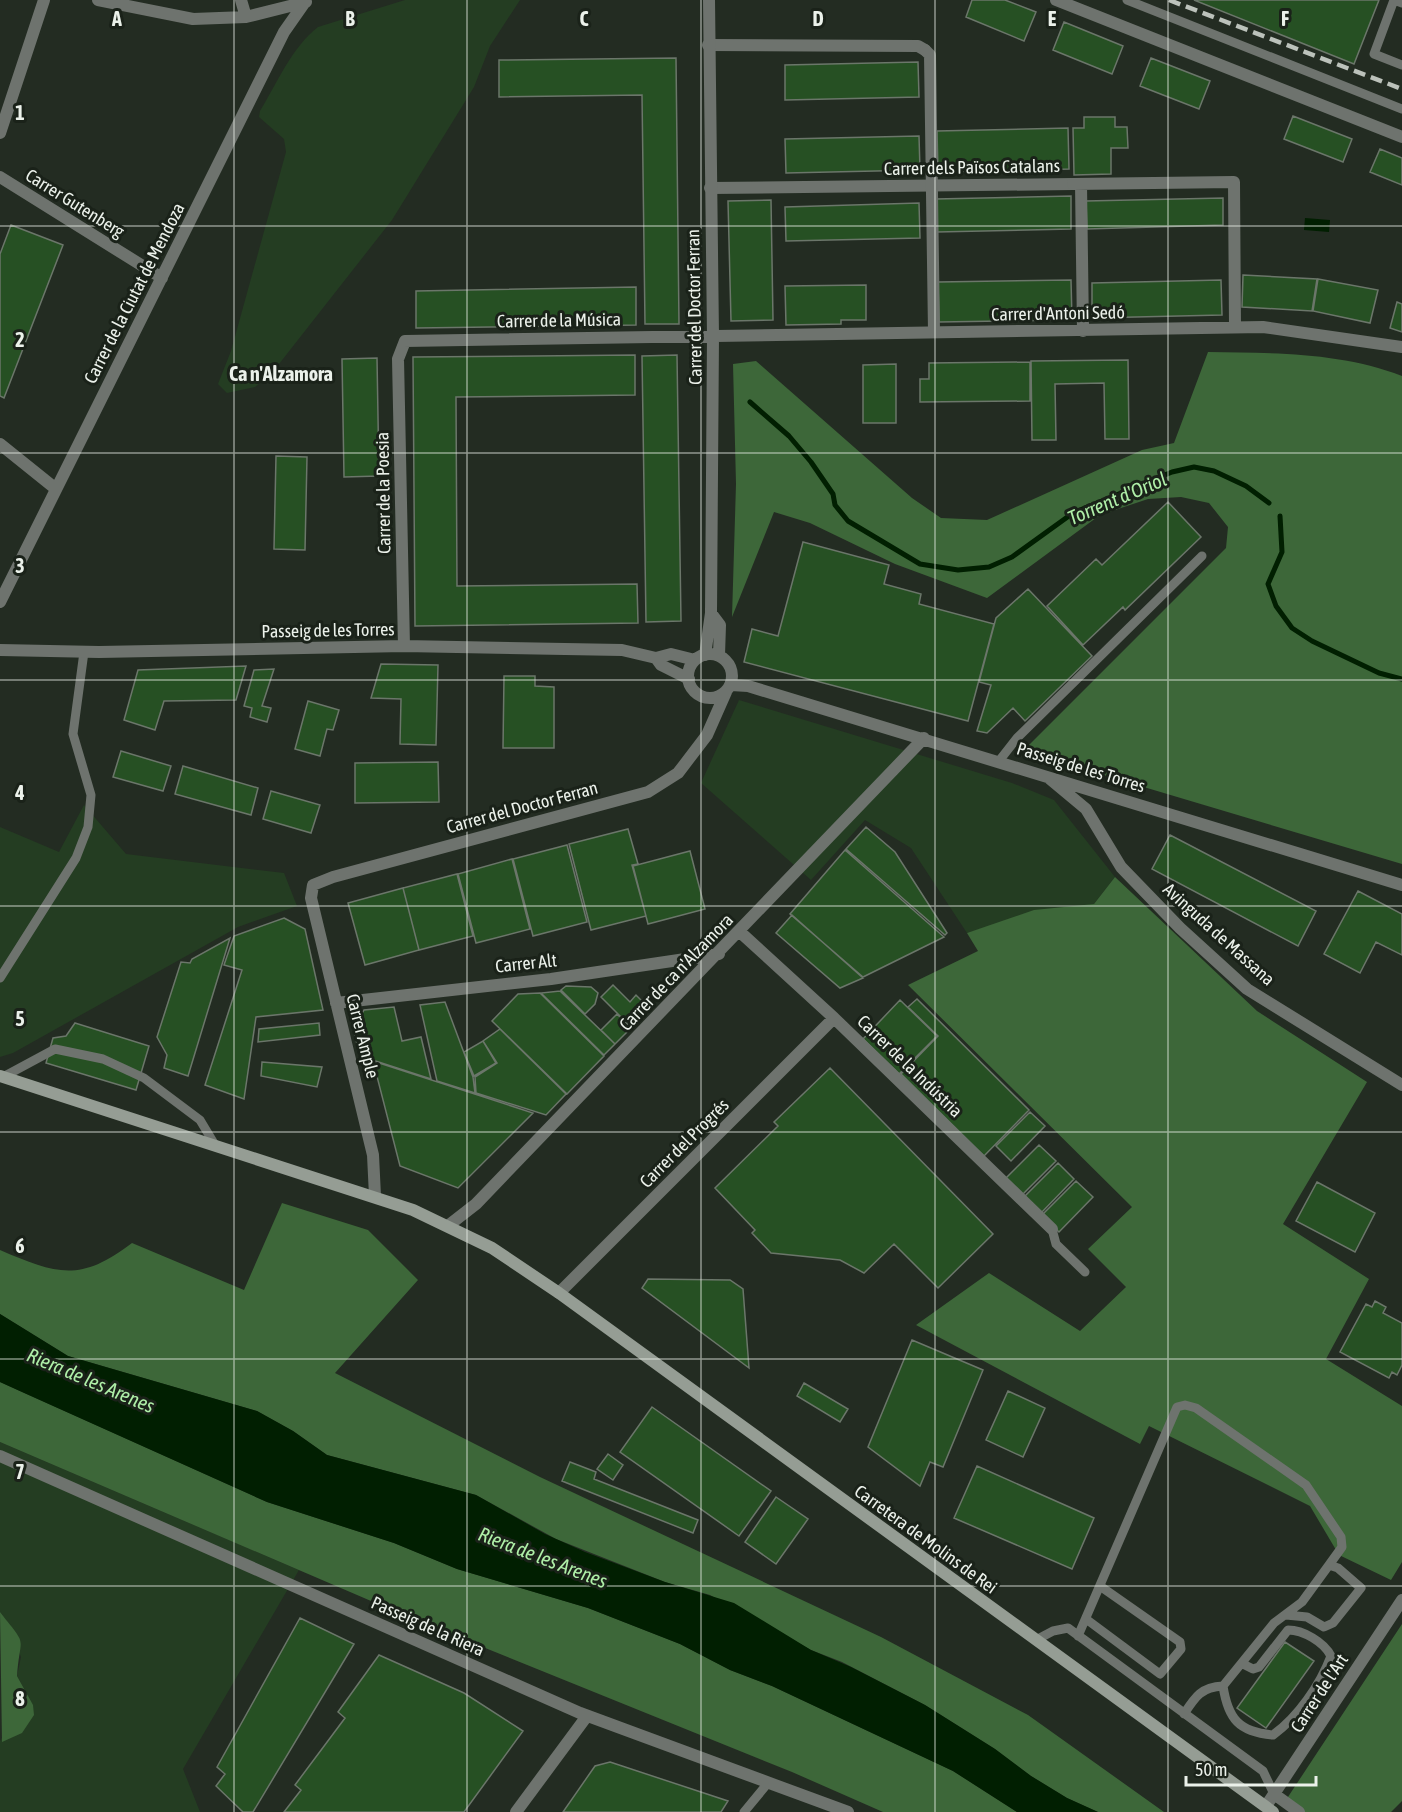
<svg xmlns="http://www.w3.org/2000/svg" width="1402" height="1812" viewBox="0 0 1402 1812" font-family="'Asap Condensed',sans-serif">
<rect width="100%" height="100%" fill="#232c22"/>
<!-- green -->
<path fill="#243d22" d="M405,0H520L490,46L474,87L392,220L272,373L255,387L227,393L218,384L231,351L286,152L284,139L259,117L260,111C277,83 292,47 318,27Z
M739,700L1012,783L1054,800L1115,877L1094,904L997,924L967,933L911,848L865,820L811,880L701,783Z
M84,805L126,854L284,873L297,906L238,927L13,1053L0,1057V827L59,852Z
M0,1442L299,1570L183,1769L200,1812H0V1741L28,1696L17,1676L21,1657L6,1620L0,1612Z"/>
<!-- forest -->
<path fill="#3d6739" d="M1208,352C1272,353 1341,352 1402,376V864L1023,751L1226,548L1228,527L1209,503L1181,497L1148,499L1100,515L987,598L895,564L810,523L774,512L732,617L736,484L733,364L756,361L912,498L941,518L987,520L1142,450L1174,443Z
M1115,877L1257,1011L1367,1082L1283,1224L1369,1279L1326,1359L1402,1406V1562L1391,1580L1339,1555L1310,1506L1149,1426L1140,1444L916,1325L989,1273L1080,1331L1126,1287L1088,1249L1132,1207L908,985L978,951L967,933L1034,910L1094,904Z
M282,1203L368,1230L418,1280L335,1373L540,1477L881,1637L1028,1715L1164,1812H1098L1067,1798L1031,1776L995,1749L925,1705L842,1662L811,1650L710,1595L665,1582L556,1539L476,1495L327,1455L293,1431L257,1411L68,1356L0,1314V1250C56,1274 80,1283 132,1243L244,1290Z
M0,1382L267,1502L394,1543L457,1569L588,1608L680,1644L730,1670L772,1686L953,1771L1017,1812H883L792,1772L406,1616L0,1442Z
M0,1612C29,1649 20,1633 17,1676L33,1705L34,1715L22,1733L2,1742Z
M1402,1624V1801L1391,1812H1291L1282,1806Z"/>
<!-- water -->
<path fill="#011f01" d="M1305,218L1330,220L1329,232L1304,230Z
M0,1314L68,1356L257,1411L293,1431L327,1455L476,1495L545,1534L585,1552L665,1582L734,1603L811,1650L851,1667L925,1705L995,1749L1031,1776L1067,1798L1098,1812H1017L953,1771L772,1686L730,1670L680,1644L588,1608L457,1569L394,1543L267,1502L22,1392L0,1382Z"/>
<g fill="none" stroke-linecap="round" stroke-linejoin="round">
<!-- stream -->
<path stroke="#011f01" stroke-width="5" d="M750,402L789,436L811,462L833,494L835,505L848,521L920,564L958,570L989,567L1012,557L1073,513L1172,472L1194,467L1214,471L1246,486L1269,503
M1280,516L1282,552L1268,584L1276,606L1292,628L1312,641L1379,673L1402,679"/>
</g>
<!-- building -->
<path fill="#265023" stroke="#6b766a" stroke-width="1.5" d="M972,0H1005L1036,12L1024,41L966,17Z
M1194,0H1379L1354,64Z
M1064,22L1123,46L1112,74L1053,50Z
M676,58L679,324H645L642,95L499,97V60Z
M1151,58L1210,81L1199,109L1140,86Z
M918,62L919,97L785,100V65Z
M1293,116L1352,139L1343,162L1284,139Z
M1084,117H1115V127H1127L1128,148H1111V174L1074,175L1073,128H1084Z
M1068,128L1069,169L938,172L937,131Z
M919,136L920,170L786,173L785,139Z
M1380,149L1402,158V185L1370,172Z
M1071,196V229L937,232L936,199Z
M1223,198V225L1087,229L1086,201Z
M771,200L773,320L731,321L728,201Z
M919,203L920,238L786,241L785,207Z
M11,225L63,245L4,398L0,396V254Z
M1243,275L1317,279L1312,311L1242,307Z
M1318,279L1378,290L1370,323L1313,311Z
M1071,280L1072,320L939,322L938,282Z
M1221,280L1222,315L1092,318V283Z
M866,285V320H841V324L786,325L785,286Z
M636,287V325L416,328V291Z
M1397,302L1402,304V332L1390,328Z
M635,355V395L456,397L457,586L637,584L638,623L415,626L413,357Z
M677,355L681,621L646,622L642,356Z
M377,358L379,476L344,477L342,359Z
M1128,360L1129,439H1105L1104,383L1055,384L1056,440H1032L1031,361Z
M1030,362V401L920,402V379H929V363Z
M896,364V423H863V365Z
M276,456L307,457L305,550L274,549Z
M1168,502L1201,537L1125,610L1123,607L1083,645L1047,606L1096,559L1102,565Z
M803,542L889,565L884,584L921,594L919,604L994,624L968,721L744,662L752,629L778,636Z
M1028,589L1092,656L1025,721L1013,708L987,733L977,731L991,685L979,682L996,618Z
M381,664L438,665L436,745L400,744L401,699L371,698Z
M246,666L236,700L164,701L155,730L124,720L138,670Z
M274,669L262,706L271,708L267,722L250,717L252,708L244,706L254,670Z
M504,676H535V686L554,687V748H503Z
M308,701L339,710L333,730L327,729L320,756L295,749Z
M121,751L171,766L163,791L113,777Z
M438,762L439,802L355,803V763Z
M183,766L258,788L251,815L175,794Z
M271,791L320,805L311,833L263,819Z
M866,827L895,852L947,933L945,935L846,849Z
M628,829L638,864L632,865L646,916L591,930L569,844Z
M1170,835L1316,911L1298,946L1152,869Z
M567,845L587,922L533,936L513,859Z
M845,850L944,937L863,977L790,914Z
M690,851L705,909L648,924L633,866Z
M512,859L530,929L476,943L458,874Z
M457,874L473,936L419,950L403,888Z
M403,888L419,950L365,965L348,903Z
M1358,891L1402,914V955L1376,942L1360,973L1324,954Z
M792,915L863,978L840,988L776,933Z
M284,918L305,929L323,1010L256,1017L244,1099L205,1085L242,970L224,965L234,936Z
M230,938L188,1076L164,1068L167,1055L157,1037L181,962L190,963L192,959Z
M613,985L630,1002L636,995L649,1008L630,1026L601,997Z
M566,986L591,987L598,993L595,1004L585,1014L561,990Z
M560,991L615,1044L604,1055L541,993Z
M540,993L604,1056L567,1094L492,1021L518,994Z
M917,999L1029,1110L984,1156L901,1074L938,1036L908,1007Z
M900,1000L937,1036L899,1074L863,1039Z
M445,1002L473,1077L475,1093L437,1081L420,1005Z
M394,1007L402,1041L421,1037L431,1079L360,1056L353,1028L364,1010Z
M617,1014L631,1028L615,1044L601,1030Z
M75,1023L149,1046L136,1090L46,1063L53,1038L66,1036Z
M319,1023L320,1035L258,1042L259,1029Z
M500,1029L566,1094L546,1115L476,1093L475,1077L497,1063L483,1041Z
M483,1041L496,1063L474,1076L464,1052Z
M373,1061L533,1113L458,1188L400,1166Z
M262,1062L322,1067L317,1087L261,1076Z
M830,1068L993,1234L938,1288L894,1244L864,1273L840,1260L771,1253L752,1233L755,1230L715,1188L778,1126L774,1122Z
M1030,1112L1045,1126L1011,1161L996,1146Z
M1039,1145L1056,1161L1022,1195L1005,1179Z
M1058,1163L1074,1179L1041,1213L1024,1197Z
M1076,1181L1093,1197L1059,1232L1042,1215Z
M1317,1182L1375,1213L1355,1252L1296,1221Z
M648,1279L730,1280L743,1289L749,1368L642,1288Z
M1375,1301L1386,1307L1383,1313L1402,1323V1365L1397,1375L1392,1372L1389,1378L1340,1352L1366,1304L1372,1307Z
M912,1340L983,1370L943,1467L930,1462L920,1486L868,1447Z
M804,1383L848,1409L840,1422L797,1396Z
M1008,1391L1045,1408L1023,1457L986,1440Z
M652,1407L771,1491L739,1536L620,1452Z
M608,1454L623,1465L613,1480L597,1469Z
M570,1462L596,1472L594,1479L698,1520L693,1533L562,1481Z
M977,1466L1094,1518L1072,1569L954,1518Z
M776,1497L808,1519L776,1564L745,1542Z
M300,1618L354,1644L253,1812H243L216,1786L225,1774L217,1767Z
M1285,1642L1314,1661L1266,1728L1237,1708Z
M379,1655L464,1693L523,1731L464,1812H284L301,1790L295,1785L345,1718L338,1712Z
M610,1762L728,1801L721,1812H563L595,1766Z"/>
<g fill="none" stroke-linecap="round" stroke-linejoin="round">
<!-- service -->
<path stroke="#6e736e" stroke-width="9" d="M1127,0L1402,109
M1402,3L1394,0L1374,54L1402,65
M999,761L1017,738L1202,556
M0,978L76,858L88,827L91,795L73,734L84,652
M3,1077L55,1049L103,1059L144,1078L200,1120L215,1145
M1052,1229L1056,1244L1085,1272
M1086,1619L1160,1674L1181,1649L1180,1642L1100,1586
M1078,1636L1177,1407L1185,1405L1196,1408L1306,1485L1341,1537L1342,1547L1329,1565
M1036,1640L1053,1631L1068,1628L1263,1771L1274,1794
M1243,1664L1253,1669L1259,1667L1288,1630C1303,1630 1324,1642 1331,1656C1320,1685 1298,1717 1273,1735C1239,1732 1228,1719 1223,1686L1274,1623L1302,1602L1329,1565L1338,1568L1361,1588L1333,1623L1324,1627L1307,1617L1286,1615
M1184,1714C1195,1697 1201,1687 1223,1686
M744,1812L768,1783"/>
<!-- pedestrian -->
<path stroke="#6e736e" stroke-width="12" d="M708,45L918,46L925,50
M710,188L1073,184"/>
<!-- minor -->
<path stroke="#6e736e" stroke-width="12" d="M98,0L193,19L246,17L306,2
M241,0L246,17
M1056,0L1402,137
M925,50L930,55L934,332
M0,133L44,0
M0,177L162,278
M1073,184L1234,182L1235,327
M1081,184L1083,331
M0,444L56,489
M0,602L284,32L305,2
M711,613L720,625L719,655
M404,646L398,359L405,341L1263,327L1402,347
M0,650L99,652L404,646L622,650L656,658L671,654L695,660
M688 676a22 22 0 1 1 44 0a22 22 0 1 1-44 0Z
M705,655L711,613L713,336L709,0
M656,658L661,665L689,679
M731,685L748,686L1402,885
M1050,779L1086,809L1121,867L1180,928L1247,989L1402,1085
M740,932L834,1018L1052,1229
M336,1003L551,979L719,954
M375,1196L373,1155L311,898L313,885L333,877L648,792L678,773L707,735L726,692
M449,1225L476,1204L924,738
M559,1293L834,1018
M0,1456L580,1713L848,1812
M1274,1794L1299,1812
M1266,1806L1402,1600
M516,1812L587,1716"/>
<!-- secondary -->
<path stroke="#959d94" stroke-width="12" d="M0,1076L413,1210L492,1248L559,1293L1273,1812"/>
<!-- rail -->
<path stroke="#bcc2bb" stroke-width="4.5" stroke-dasharray="12 6" stroke-linecap="butt" d="M1169,0L1402,89"/>
</g>
<!-- grid -->
<path fill="none" stroke="#ebf1ea" stroke-width="1.5" stroke-opacity="0.55" d="M234,0V1812M467,0V1812M701,0V1812M935,0V1812M1168,0V1812M0,226H1402M0,453H1402M0,680H1402M0,906H1402M0,1132H1402M0,1359H1402M0,1586H1402"/>
<g text-anchor="middle" dominant-baseline="central" stroke-width="6" stroke-linejoin="round" paint-order="stroke">
<!-- street labels -->
<g font-size="18" fill="#ebf1ea" stroke="#1a2219">
<text transform="translate(972 167) rotate(-1)">Carrer dels Països Catalans</text>
<text transform="translate(75 203) rotate(32)">Carrer Gutenberg</text>
<text transform="translate(134 293) rotate(-63)">Carrer de la Ciutat de Mendoza</text>
<text transform="translate(694 307) rotate(-91)">Carrer del Doctor Ferran</text>
<text transform="translate(1058 313) rotate(-1)">Carrer d'Antoni Sedó</text>
<text transform="translate(559 320) rotate(-1)">Carrer de la Música</text>
<text transform="translate(383 493) rotate(-91)">Carrer de la Poesia</text>
<text transform="translate(328 630) rotate(-1)">Passeig de les Torres</text>
<text transform="translate(1081 767) rotate(17)">Passeig de les Torres</text>
<text transform="translate(522 807) rotate(-15)">Carrer del Doctor Ferran</text>
<text transform="translate(1219 934) rotate(42)">Avinguda de Massana</text>
<text transform="translate(526 963) rotate(-6)">Carrer Alt</text>
<text transform="translate(676 972) rotate(-46)">Carrer de ca n'Alzamora</text>
<text transform="translate(363 1036) rotate(76)">Carrer Ample</text>
<text transform="translate(910 1066) rotate(44)">Carrer de la Indústria</text>
<text transform="translate(684 1143) rotate(-45)">Carrer del Progrés</text>
<text transform="translate(926 1539) rotate(36)">Carretera de Molins de Rei</text>
<text transform="translate(428 1626) rotate(24)">Passeig de la Riera</text>
<text transform="translate(1319 1693) rotate(-57)">Carrer de l'Art</text>
</g>
<!-- neighbourhood labels -->
<g font-size="20" font-weight="bold" fill="#ebf1ea" stroke="#1a2219">
<text x="281" y="373">Ca n'Alzamora</text>
</g>
<!-- water labels -->
<g font-size="20" font-style="italic" fill="#afefa8" stroke="#1a2219">
<text transform="translate(1117 498) rotate(-23)">Torrent d'Oriol</text>
<text transform="translate(91 1380) rotate(23)">Riera de les Arenes</text>
<text transform="translate(543 1557) rotate(21)">Riera de les Arenes</text>
</g>
</g>
<g font-size="20" text-anchor="middle" font-weight="bold" fill="#ebf1ea" stroke="#1a2219" stroke-width="6" stroke-linejoin="round" paint-order="stroke">
<text x="117" y="26">A</text>
<text x="350" y="26">B</text>
<text x="584" y="26">C</text>
<text x="818" y="26">D</text>
<text x="1052" y="26">E</text>
<text x="1285" y="26">F</text>
<text x="20" y="120">1</text>
<text x="20" y="347">2</text>
<text x="20" y="573">3</text>
<text x="20" y="800">4</text>
<text x="20" y="1026">5</text>
<text x="20" y="1253">6</text>
<text x="20" y="1479">7</text>
<text x="20" y="1706">8</text>
</g>
<!-- scale -->
<path d="M1186 1776v9h130v-9" fill="none" stroke="#ebf1ea" stroke-width="3"/>
<text x="1195" y="1776" font-size="18" fill="#ebf1ea" stroke="#1a2219" stroke-width="4.5" paint-order="stroke">50 m</text>
</svg>
